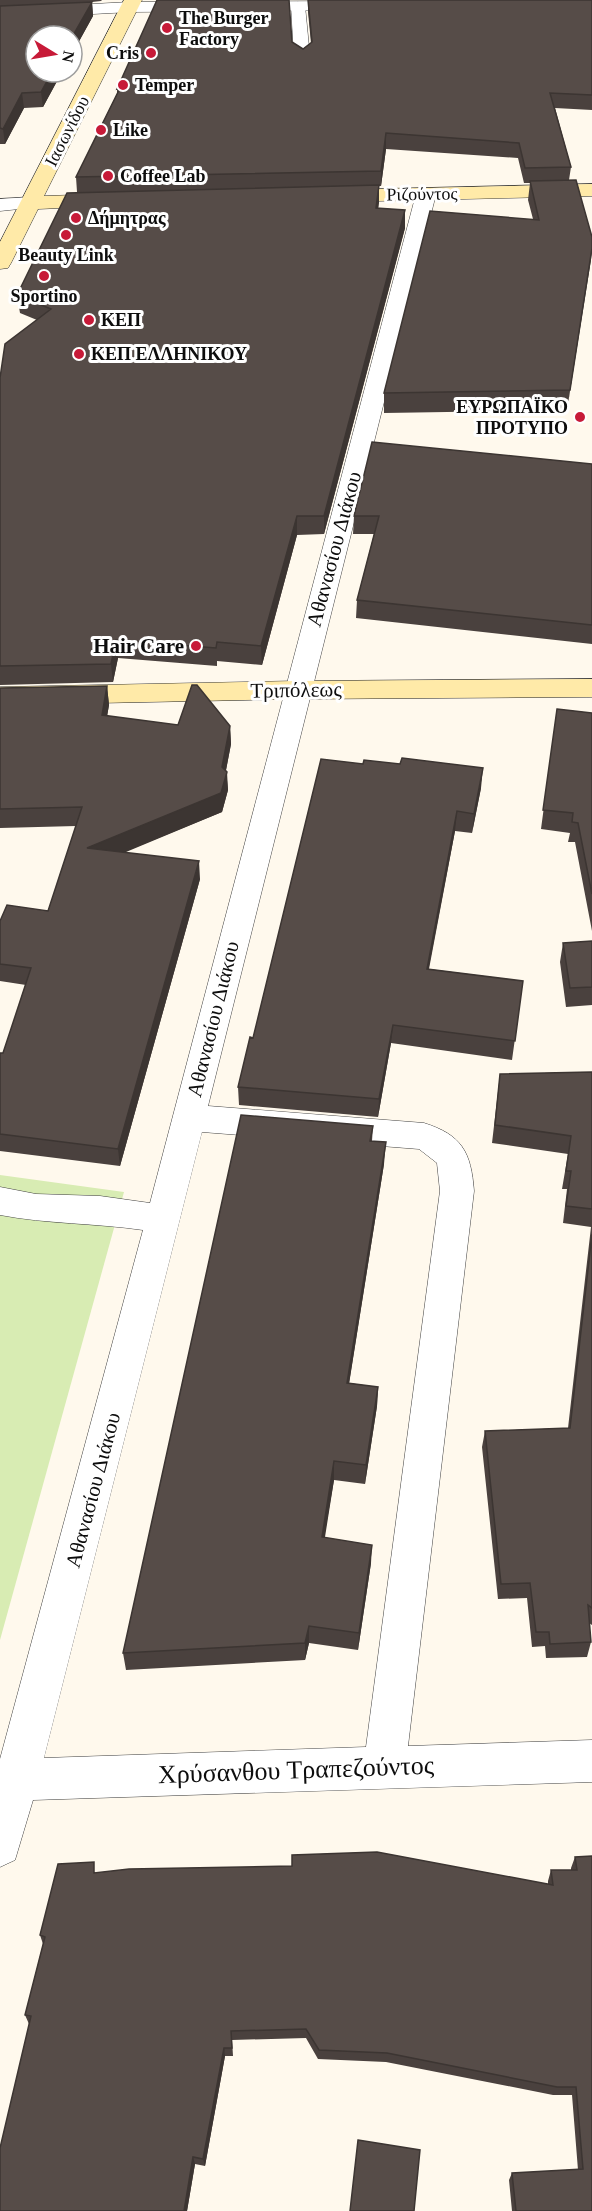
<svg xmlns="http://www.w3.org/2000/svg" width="592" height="2211" viewBox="0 0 592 2211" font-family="Georgia,serif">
<rect width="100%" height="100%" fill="#fff9ed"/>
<!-- green -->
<path fill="#d8ecb3" d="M0,1175L124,1192L0,1640Z"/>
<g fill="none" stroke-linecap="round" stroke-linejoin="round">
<!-- lane casing -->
<g stroke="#404040" stroke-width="1">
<path id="lane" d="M298,2L305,6L310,57L302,62L294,57L291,6Z"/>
</g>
<!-- street casing -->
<g stroke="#404040" stroke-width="1">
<path id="street" d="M353,1L359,2L362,6L359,10L130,12L0,19V9L130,2Z
M426,188L433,190L436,194L208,1106L424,1123C462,1135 471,1152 474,1191L408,1746L592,1740V1782L33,1800L15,1860L0,1867V1759L143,1230C95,1223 47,1224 0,1215V1187L36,1194L100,1196L150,1203L416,194L419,190ZM202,1132L419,1149L437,1163L440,1191L366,1747L44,1758Z
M31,197L38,199L41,203L38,207L0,211V199Z"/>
</g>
<!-- secondary casing -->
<g stroke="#2f2f2f" stroke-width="1">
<path id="secondary" d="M124,0H142L44,196L107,194L114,196L117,200L114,204L107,206L38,209L11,263L8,268L0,269V242Z
M592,184V196L335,202L328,200L325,196L328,192L335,190Z
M592,679V697L297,699L0,705V687L297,681Z"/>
</g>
<!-- lane -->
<use href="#lane" fill="#fff" fill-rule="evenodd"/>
<!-- street -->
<use href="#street" fill="#fff" fill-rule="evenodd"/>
<!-- secondary -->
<use href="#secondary" fill="#ffeaa8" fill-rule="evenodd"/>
</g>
<!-- wall -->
<path fill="#4a413e" d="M0,0H102L101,1L92,2L93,16L72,54V36L62,72L43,107L24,108L5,144H0Z
M308,0H592V110L555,108L571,167L569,180L592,250L567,410L384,413V393L533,219L528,200L530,183H524L518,158L386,149L381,186H379L378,208L405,210V228L324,534L297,535L262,665L217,661V666L118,658L113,682L0,685V378L37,320L20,313L17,295L77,192L76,177L117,94V89L292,42L303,49L311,43L308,12Z
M592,464V644L356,618L357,600L374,534H353L354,516Z
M107,686L109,705L107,716L178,725L230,726L231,744L226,770L228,790L222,812L124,852L200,879L120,1166L0,1151V1053H3L26,985L0,981V921L48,911L76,826L0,828V688Z
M557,709L592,713V931L575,842H568L570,833L541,829Z
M321,759L481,788L472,833L455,831L429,969L523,981L512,1060L391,1043L378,1117L239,1105L238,1087L253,1038Z
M592,941V1005L566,1007L560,962L563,943Z
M592,1072V1625L589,1623L591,1642L587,1657L546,1658L545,1646L532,1647L527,1598L498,1599L482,1447L485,1431L568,1428L591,1227L563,1223L567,1189H562L568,1154L492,1143L500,1074Z
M373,1126L372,1141L384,1164L349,1383L378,1387L377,1406L365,1484L334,1480L324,1538L371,1563L358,1650L309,1643L305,1660L126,1670L123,1653Z
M592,1856V2211H512L509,2180L512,2173L578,2170L572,2095H553L386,2062L318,2059L306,2038L232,2040L233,2056H225L205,2166L195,2164L187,2211H0L29,2024L25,2015L43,1944L40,1935L97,1873L548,1884V1881L551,1870H571V1868L575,1857Z"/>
<!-- shaded-wall -->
<path fill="#3c3532" d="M92,2L93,16L72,54V37Z
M52,72H62L43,107L41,92Z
M22,93L24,108L5,144L3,129Z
M386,133V149L381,186V171Z
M379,185V203L376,226V208Z
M405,210V228L324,534V516Z
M592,248L591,260L567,410L570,390Z
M297,516V535L262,665L261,646Z
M116,640L118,658L113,682L111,664Z
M107,686L109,705L104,734L102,715Z
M230,726L231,744L223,786L222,767Z
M483,768L481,788L472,833L474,814Z
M227,772L228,790L222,812L90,867L87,848Z
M457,811L455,831L425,987L427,969Z
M199,861L200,879L120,1166L118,1149Z
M393,1025L391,1043L378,1117L379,1099Z
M386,1142L384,1164L346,1403L347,1383Z
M378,1387L377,1406L365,1484L366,1465Z
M334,1461V1480L322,1556V1537Z
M372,1545L371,1563L358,1650L359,1633Z
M309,1626V1643L305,1660V1643Z
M224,2048L225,2056L205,2166L203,2159Z
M193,2157L195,2164L187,2211H184Z"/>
<!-- building -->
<path fill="#564c48" stroke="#3c3532" stroke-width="1.5" d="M157,0H289L292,42L303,49L312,42L308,0H592V95L550,93L571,167L525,168L519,143L386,133L381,171L76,177L120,88L117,89Z
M92,2L72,37V36H36V72H52L41,92L22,93L3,129L0,128V6Z
M576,180L592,237V248L570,390L384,393L430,211L539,220L530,181Z
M379,185L376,208L405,210L324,516H297L261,646L217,642L216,648L116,640L111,664L0,666V378L5,344L51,309L17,295L67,193Z
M372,442L592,464V625L357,600L379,516H354Z
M192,685H197L230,726L222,767L227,772L221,793L87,848L199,861L118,1149L0,1134V1053H3L31,968L0,964V921L7,905L48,911L82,807L0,809V688L107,686L102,715L178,725Z
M557,709L592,713V894L578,823L572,822L573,813L543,810Z
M402,758L483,768L474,814L457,811L427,969L523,981L515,1041L393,1025L379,1099L238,1087L250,1037L253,1038L321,759L363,764L364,760L400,764Z
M592,941V987L570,988L563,943Z
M592,1072V1209L566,1206L571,1171H566L571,1136L495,1125L500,1074Z
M241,1115L373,1126L370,1141L386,1142L347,1383L378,1387L366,1465L334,1461L322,1537L372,1545L359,1633L309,1626L305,1643L123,1653Z
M592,1234V1608L588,1605L591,1642L550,1644L549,1632H536L530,1583L501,1584L485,1431L570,1428Z
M377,1852L553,1885L551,1870H577L575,1857L592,1856V2211H516L512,2173L583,2169L576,2087H557L387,2053L319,2050L306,2029L231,2031L232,2048H224L203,2159L193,2157L184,2211H0V2148L31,2016L25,2015L45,1937L40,1935L58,1864L94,1862V1873L129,1869L292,1866V1855Z
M358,2140L420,2150L414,2211H350Z"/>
<!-- markers -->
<g fill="#c71a38" stroke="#fff" stroke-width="2">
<circle cx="167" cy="28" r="6"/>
<circle cx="151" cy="53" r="6"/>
<circle cx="123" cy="85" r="6"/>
<circle cx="101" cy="130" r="6"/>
<circle cx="108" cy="176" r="6"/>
<circle cx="76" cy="218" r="6"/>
<circle cx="66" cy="235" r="6"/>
<circle cx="44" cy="276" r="6"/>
<circle cx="89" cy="320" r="6"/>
<circle cx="79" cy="354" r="6"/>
<circle cx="580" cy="417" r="6"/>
<circle cx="196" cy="646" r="6"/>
</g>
<g text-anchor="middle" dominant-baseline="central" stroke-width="6" stroke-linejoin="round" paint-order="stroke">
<!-- far-poi labels -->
<g font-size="18" font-weight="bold" fill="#0d0d0d" stroke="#fff" text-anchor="start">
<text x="179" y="18">The Burger<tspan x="179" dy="21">Factory</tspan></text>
<text x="139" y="53" text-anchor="end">Cris</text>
<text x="135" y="85">Temper</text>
<text x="113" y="130">Like</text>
<text x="120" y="176">Coffee Lab</text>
<text x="88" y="218">Δήμητρας</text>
<text x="66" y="255" text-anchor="middle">Beauty Link</text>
<text x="44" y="296" text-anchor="middle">Sportino</text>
<text x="101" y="320">ΚΕΠ</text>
<text x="91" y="354">ΚΕΠ ΕΛΛΗΝΙΚΟΥ</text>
<text x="568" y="407" text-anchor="end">ΕΥΡΩΠΑΪΚΟ<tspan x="568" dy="21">ΠΡΟΤΥΠΟ</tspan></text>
</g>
<!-- far-street labels -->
<g font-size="18" fill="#0d0d0d" stroke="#fff">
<text transform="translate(67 131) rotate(-63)">Ιασωνίδου</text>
<text transform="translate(422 194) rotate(-1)">Ριζούντος</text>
</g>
<!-- street labels -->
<g font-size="21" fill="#0d0d0d" stroke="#fff">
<text transform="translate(334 549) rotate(-75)">Αθανασίου Διάκου</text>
<text transform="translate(296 690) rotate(-1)">Τριπόλεως</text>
<text transform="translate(213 1019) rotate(-76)">Αθανασίου Διάκου</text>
<text transform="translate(93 1490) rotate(-75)">Αθανασίου Διάκου</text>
</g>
<!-- poi labels -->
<g font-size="21" font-weight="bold" fill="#0d0d0d" stroke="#fff" text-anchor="end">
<text x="184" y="646">Hair Care</text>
</g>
<!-- near-street labels -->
<g font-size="26" fill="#0d0d0d" stroke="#fff">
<text transform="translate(296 1770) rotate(-2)">Χρύσανθου Τραπεζούντος</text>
</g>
</g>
<!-- north arrow -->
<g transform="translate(54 54) rotate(101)"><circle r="28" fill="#ffffff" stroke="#9e9e9e" stroke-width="1.5"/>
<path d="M0-4.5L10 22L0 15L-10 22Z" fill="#c71a38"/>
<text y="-9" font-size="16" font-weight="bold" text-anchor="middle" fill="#0d0d0d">N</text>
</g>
</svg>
